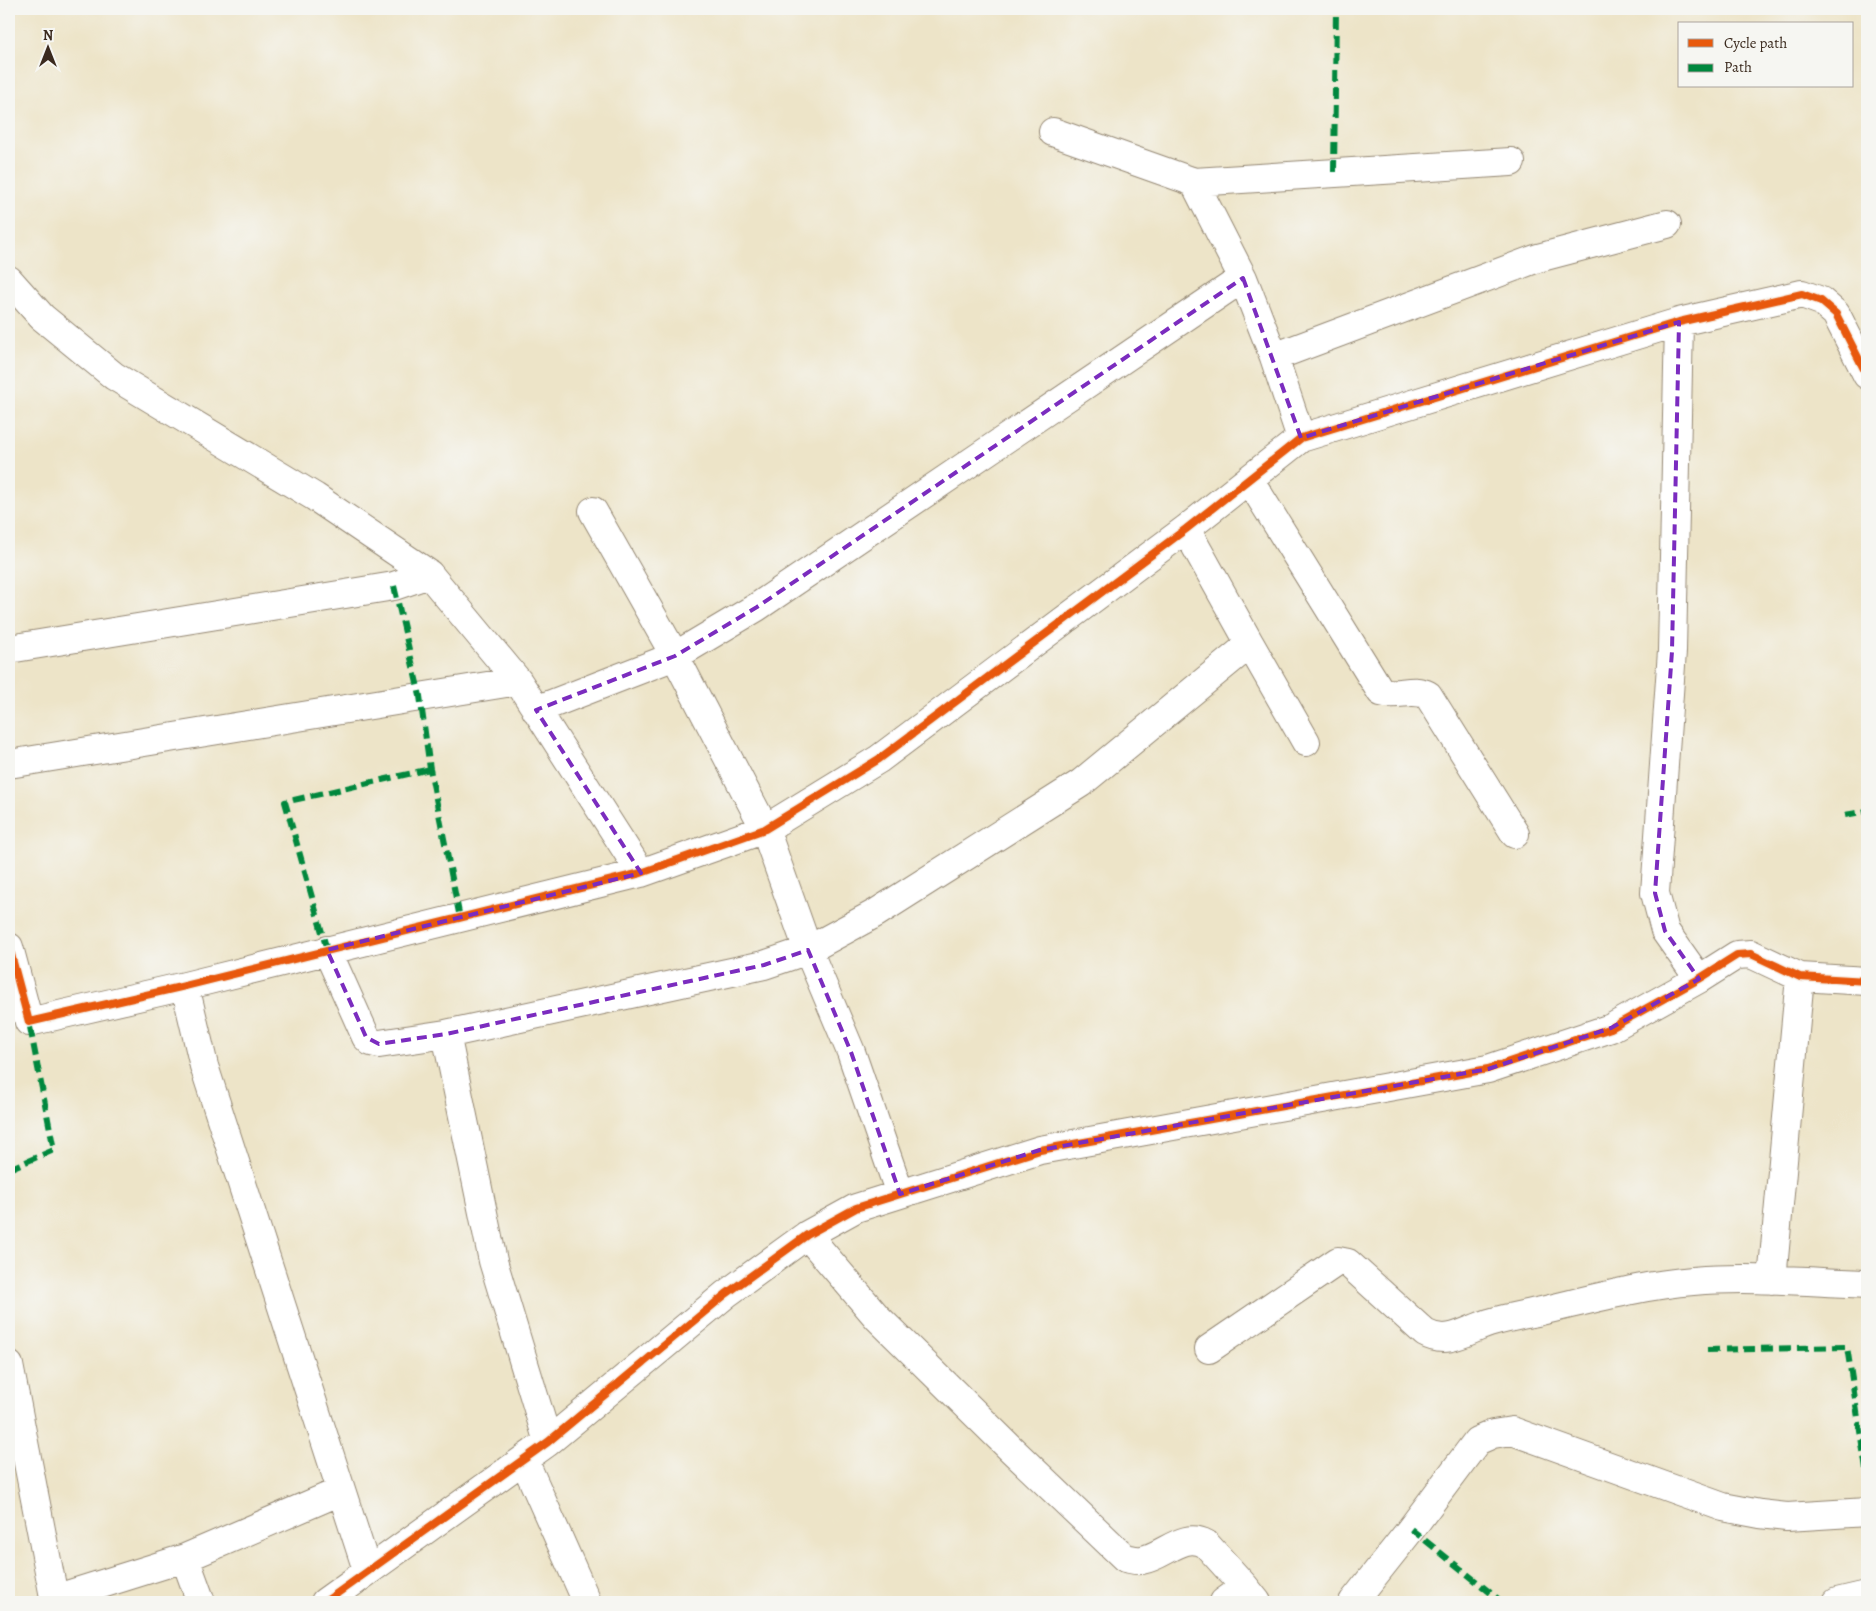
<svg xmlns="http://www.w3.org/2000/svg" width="1876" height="1611" viewBox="0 0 1876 1611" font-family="Alegreya,serif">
<rect width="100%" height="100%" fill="#f6f6f2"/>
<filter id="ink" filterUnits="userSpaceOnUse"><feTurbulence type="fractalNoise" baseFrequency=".02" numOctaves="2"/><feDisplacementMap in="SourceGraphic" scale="10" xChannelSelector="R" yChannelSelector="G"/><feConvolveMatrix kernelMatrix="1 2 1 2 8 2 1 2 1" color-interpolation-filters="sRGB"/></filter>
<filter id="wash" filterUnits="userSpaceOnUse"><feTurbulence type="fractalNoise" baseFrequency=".0096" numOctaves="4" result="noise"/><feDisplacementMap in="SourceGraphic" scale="20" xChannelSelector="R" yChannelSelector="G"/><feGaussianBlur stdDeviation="1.12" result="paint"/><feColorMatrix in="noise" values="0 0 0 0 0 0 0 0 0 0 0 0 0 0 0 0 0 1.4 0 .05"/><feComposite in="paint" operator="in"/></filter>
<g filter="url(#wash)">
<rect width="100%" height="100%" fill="#ede4c8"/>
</g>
<g filter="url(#ink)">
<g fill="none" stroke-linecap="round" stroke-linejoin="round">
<!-- street casing -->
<g stroke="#948773" stroke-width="30">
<path id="street" d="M1053,132L1194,182L1511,162
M1194,182L1243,278L1274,357L1301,438
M9,280L42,317L114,376L315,497L429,574L518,681L641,873
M1679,322L1672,651L1655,893L1665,931L1699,979
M1274,357L1538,258L1667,224
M1249,479L1381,692C1398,697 1412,687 1428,695L1515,834
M593,511L675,656L765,829L808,950L851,1052L900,1194
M1186,529L1250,644
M9,649L394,586L429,574
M536,710L675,656L757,607L1243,278
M9,764L518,681
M9,947L29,1022L185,986L641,873L765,829L879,759L1186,529L1301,438L1679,322L1802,294L1821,301L1836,314L1867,375
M327,950L366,1037L371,1042L379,1044L446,1034L764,965L808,950L876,913L1081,783L1250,644L1306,742
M185,986L204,1066L367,1570
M446,1034L493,1261L548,1442
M807,1235L877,1317L1011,1449L1125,1558C1131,1559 1136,1561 1142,1560C1165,1556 1183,1531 1206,1544L1245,1587
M1772,1280L1800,977
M1209,1349L1338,1261L1348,1263L1425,1333C1448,1346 1467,1330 1489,1323C1505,1318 1522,1315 1537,1312C1589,1300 1641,1285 1693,1281C1751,1276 1810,1282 1867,1284
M9,1365L55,1602
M524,1460L587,1602
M185,1558L341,1491
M54,1599L185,1558L201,1602
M325,1602L548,1442L726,1294L807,1235L856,1208L1040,1150L1488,1069L1611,1028L1699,979L1737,955L1751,954L1800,977L1867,981
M1224,1602L1245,1587L1257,1602
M1353,1602L1411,1529L1477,1441L1493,1434L1512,1431L1723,1507L1760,1514L1787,1517L1867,1512
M1837,1602L1867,1595"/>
</g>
<!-- street -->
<use href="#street" stroke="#fff" stroke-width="28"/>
<!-- quiet -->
<path stroke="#00873e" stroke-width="6" stroke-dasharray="12 6" stroke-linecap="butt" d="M1334,172L1336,9
M394,586L420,696L430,769L460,918
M1845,815L1867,811
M327,950L285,802L430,769
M9,1169L54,1150L29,1022
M1707,1350L1847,1347L1867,1476
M1411,1529L1502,1602"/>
<!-- cycleway casing -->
<g stroke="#f6f6f2" stroke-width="11">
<path id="cycleway" d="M9,947L29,1022L185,986L641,873L765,829L879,759L1186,529L1301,438L1679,322L1802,294L1821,301L1836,314L1867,375
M325,1602L548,1442L726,1294L807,1235L856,1208L1040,1150L1488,1069L1611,1028L1699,979L1737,955L1751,954L1800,977L1867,981"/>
</g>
<!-- cycleway -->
<use href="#cycleway" stroke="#e8590c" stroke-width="8"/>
</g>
</g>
<!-- marked area -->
<path fill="none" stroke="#7b2cbf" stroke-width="4" stroke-dasharray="10 6" stroke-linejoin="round" d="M1243,278L1301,438L1679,322L1672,651L1655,893L1665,931L1699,979L1611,1028L1488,1069L1040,1150L900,1194L851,1052L808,950L764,965L446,1034L379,1044L366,1037L327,950L641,873L536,710L675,656L757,607Z"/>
<!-- margin -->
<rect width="1876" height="1611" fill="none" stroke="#f6f6f2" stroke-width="30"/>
<!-- legend -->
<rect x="1678" y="22" width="175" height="65" fill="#f6f6f2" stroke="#aba49d"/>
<rect x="1688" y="39" width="25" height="8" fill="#e8590c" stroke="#aba49d"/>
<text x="1724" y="48" font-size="15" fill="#3b2a1e">Cycle path</text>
<rect x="1688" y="64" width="25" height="8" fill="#00873e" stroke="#aba49d"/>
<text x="1724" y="72" font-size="15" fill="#3b2a1e">Path</text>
<!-- north arrow -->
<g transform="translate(48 48)" stroke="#f6f6f2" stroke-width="4" paint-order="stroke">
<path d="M0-4L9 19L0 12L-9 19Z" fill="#3b2a1e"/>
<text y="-8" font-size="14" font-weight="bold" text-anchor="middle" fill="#3b2a1e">N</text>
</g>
</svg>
